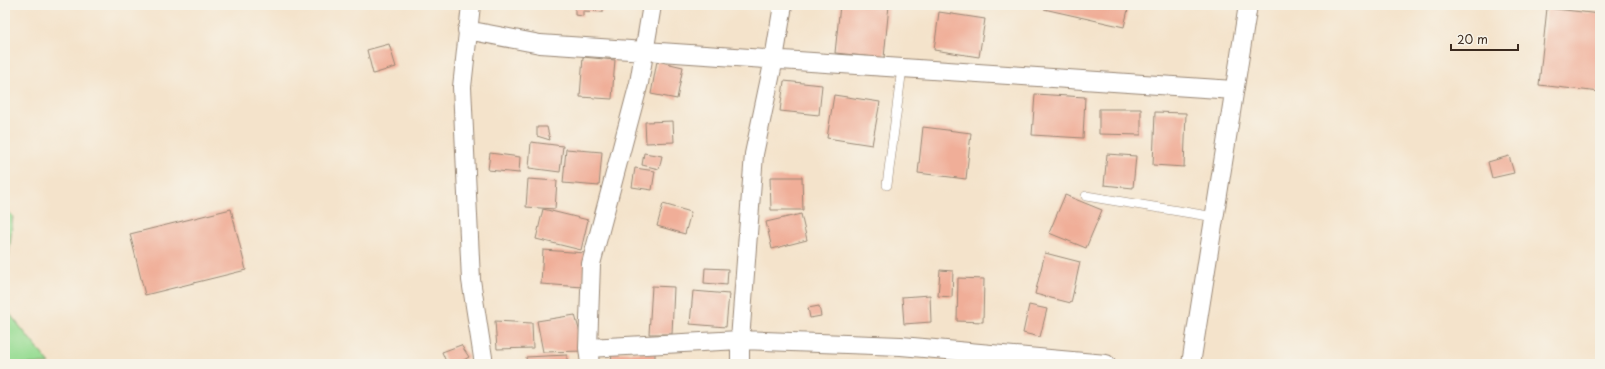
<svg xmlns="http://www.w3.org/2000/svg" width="1605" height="369" viewBox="0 0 1605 369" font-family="'Playpen Sans',sans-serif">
<rect width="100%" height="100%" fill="#f7f3e8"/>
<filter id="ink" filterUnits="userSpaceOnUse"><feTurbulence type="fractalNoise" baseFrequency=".025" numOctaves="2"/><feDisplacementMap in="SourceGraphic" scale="8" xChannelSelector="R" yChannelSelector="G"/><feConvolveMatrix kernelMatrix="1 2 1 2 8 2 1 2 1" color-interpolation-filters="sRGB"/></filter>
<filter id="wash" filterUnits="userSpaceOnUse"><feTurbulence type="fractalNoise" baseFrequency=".012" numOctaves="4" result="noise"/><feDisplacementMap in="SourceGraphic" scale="16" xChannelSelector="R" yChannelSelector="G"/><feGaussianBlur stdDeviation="0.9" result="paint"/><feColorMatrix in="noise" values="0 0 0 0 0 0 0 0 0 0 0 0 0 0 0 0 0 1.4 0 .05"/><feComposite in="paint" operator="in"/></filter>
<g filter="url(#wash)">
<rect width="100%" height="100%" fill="#f4e3cb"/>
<!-- green -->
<path fill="#9add95" stroke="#6a845a" d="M5,210L13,216L5,293Z
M5,308L50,364H5Z"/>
<g id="blocks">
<!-- building -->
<path fill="#f0ae98" d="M575,5H603V12L583,11V16L575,15Z
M840,5H889L884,58L835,53Z
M1045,5H1129L1124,27L1044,9Z
M1547,8L1600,14V92L1539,85Z
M939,12L985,19L979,57L934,50Z
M389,44L396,67L373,74L367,50Z
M583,57L615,60L612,99L580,97Z
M657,61L683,67L677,99L651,94Z
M784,81L822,85L819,115L780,111Z
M1035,94L1085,97L1083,138L1032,135Z
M834,95L880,102L872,145L827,138Z
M1099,109H1141V135L1099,134Z
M1155,112L1186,113L1184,167L1153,165Z
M673,121L674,142L646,143L645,122Z
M537,127H547L550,140L537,136Z
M923,127L971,133L966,179L918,173Z
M531,142L563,146L560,172L529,168Z
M566,149L602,152L599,186L563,183Z
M490,153L520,157L519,173L488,170Z
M644,153L662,156L659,169L642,165Z
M1107,154L1136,156L1133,188L1104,185Z
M1509,156L1514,173L1492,178L1488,162Z
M635,168L655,171L652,190L632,187Z
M770,177H802L803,210H771Z
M528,179L557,181L555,209L526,207Z
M1065,195L1102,210L1086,248L1049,233Z
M663,204L691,212L685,234L657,226Z
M231,209L246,270L145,295L130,234Z
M543,209L588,220L581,250L536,239Z
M801,214L807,240L772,249L766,222Z
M543,250L586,253L583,287L541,284Z
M1045,253L1080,262L1071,303L1035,294Z
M705,268L728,269L727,285L704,283Z
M940,270L953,271L952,297L938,296Z
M958,278L984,279L983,322L957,321Z
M652,286L674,287L672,334H649Z
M693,291L729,294L726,327L690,324Z
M930,295L931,322L904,324L902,297Z
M1029,305L1047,309L1040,337L1023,333Z
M819,306L821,316L810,318L808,308Z
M575,315L585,351L543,352L537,321Z
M495,321L532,323L533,348L497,349Z
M461,345L469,357L457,364H447L442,352Z
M611,352L655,353V364H612Z
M567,355V364H527L526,357Z"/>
</g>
</g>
<g filter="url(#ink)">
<use href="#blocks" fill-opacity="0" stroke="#988674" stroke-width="1"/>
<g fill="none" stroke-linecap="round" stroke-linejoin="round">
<!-- lane casing -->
<g stroke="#988674" stroke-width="10">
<path id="lane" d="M887,185L902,68
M1086,196L1215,217"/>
</g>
<!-- street casing -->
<g stroke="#988674" stroke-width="20">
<path id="street" d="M471,5L462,87L471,280L484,364
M467,30L540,44L1234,90
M588,348L740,340L901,346L1106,364
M590,364L588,348L591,264L639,83L652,5
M740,364V340L754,154L774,59L783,5
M1191,364L1248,5"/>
</g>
<!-- lane -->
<use href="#lane" stroke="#fff" stroke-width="9"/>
<!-- street -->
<use href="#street" stroke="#fff" stroke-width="18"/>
</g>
</g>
<!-- margin -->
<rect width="1605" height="369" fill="none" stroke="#f7f3e8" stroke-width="20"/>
<!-- scale -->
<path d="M1451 44v6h67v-6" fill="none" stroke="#3b2a1e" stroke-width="2"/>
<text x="1457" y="44" font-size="12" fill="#3b2a1e" stroke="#f7f3e8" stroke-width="3" paint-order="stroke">20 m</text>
</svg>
